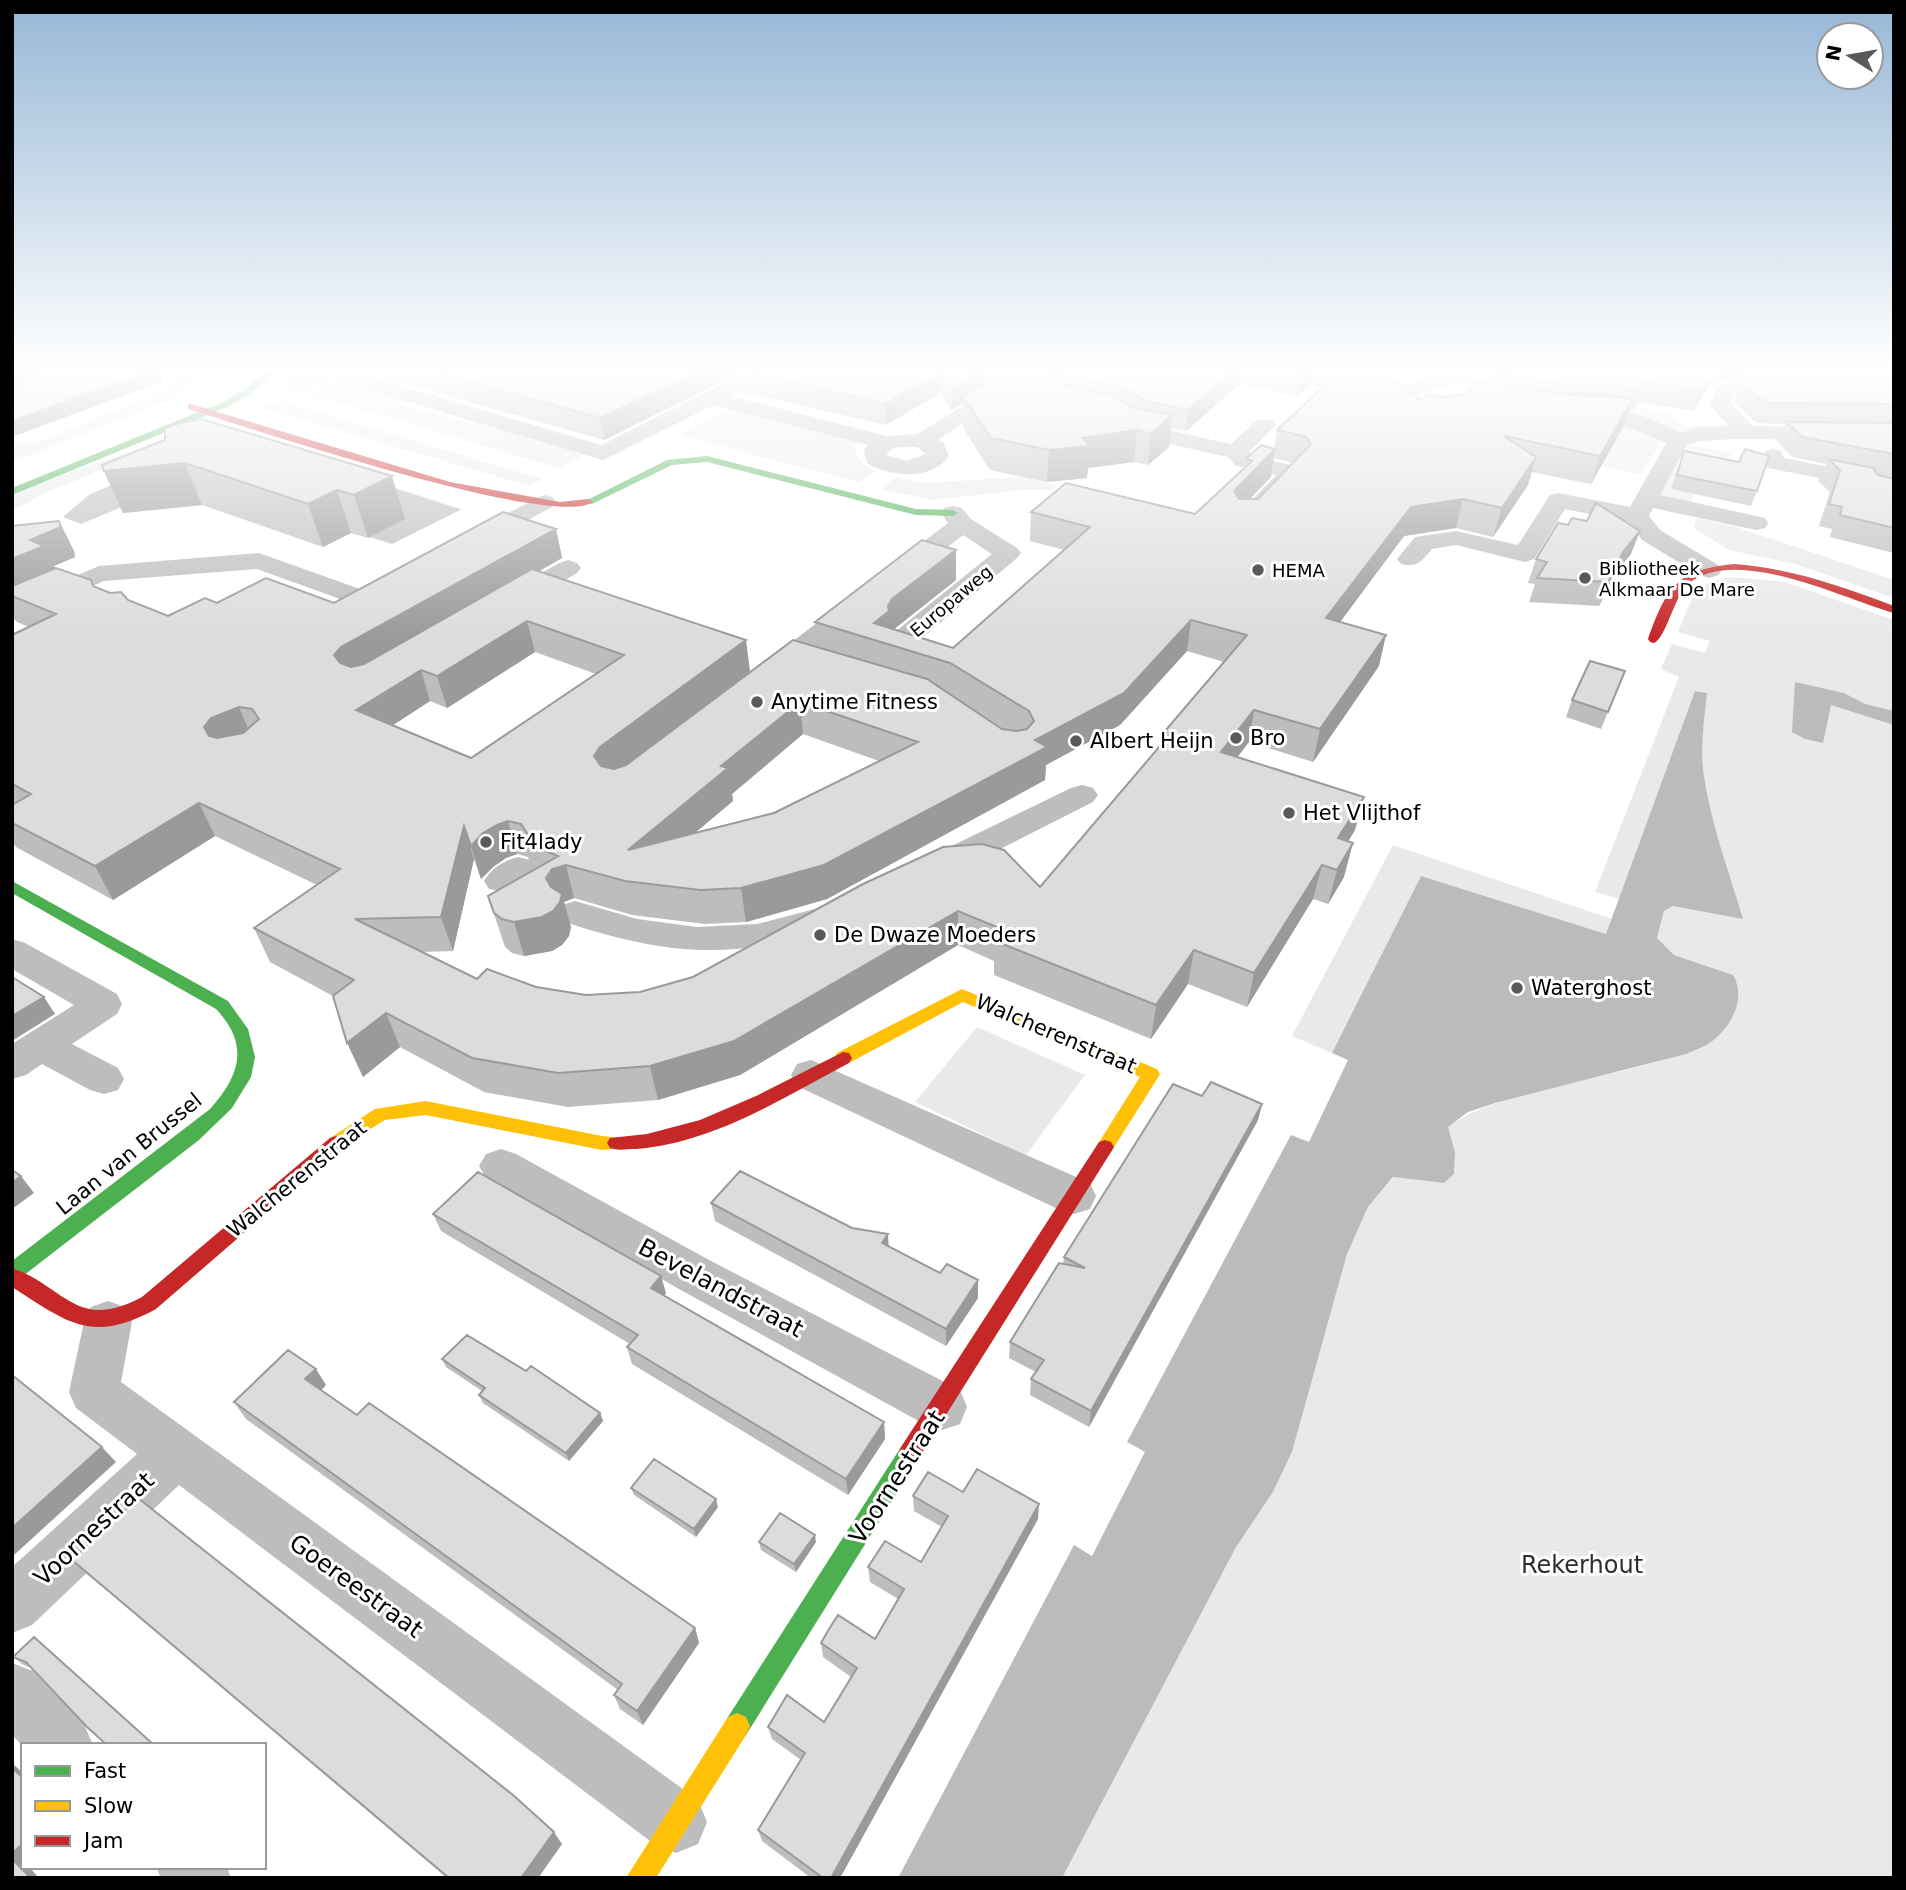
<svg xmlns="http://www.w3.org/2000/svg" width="1906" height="1890" viewBox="0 0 1906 1890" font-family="'DejaVu Sans',sans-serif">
<rect width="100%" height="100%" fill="#fff"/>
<!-- green -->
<path fill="#e9e9e9" d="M175,372H212L165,402L12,462V442L31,444L69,430L156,394L180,378L169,374Z
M292,372H337L331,380L301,393L280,385Z
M1462,376L1669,413L1684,426L1731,425L1735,428L1677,434L1554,399L1454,382Z
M344,380L404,397L394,403L471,424L481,420L588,453L559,468L309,394Z
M280,401L289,403L542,479L530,486L262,408Z
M730,407L862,441L853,446C857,458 864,467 876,471L859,482L679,435Z
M1602,417L1656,435L1661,443L1641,474L1601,466L1613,444Z
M190,429L173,440L41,495L12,511V494Z
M1689,445L1731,453L1726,468L1707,464L1691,503L1657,497Z
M896,477L924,483L1022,477L1057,485L1051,490H1022L932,500L881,489Z
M1696,518L1736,527L1894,580V598L1795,564L1729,550L1694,528Z
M1731,577L1785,582L1894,620V1878H1062L1235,1549L1273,1492L1292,1452L1347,1254L1368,1207L1394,1177L1444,1183L1454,1174L1455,1152L1448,1127C1483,1102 1523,1095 1564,1085C1613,1073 1663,1063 1710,1043L1733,975L1674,955L1657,939L1664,911L1674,906L1742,918C1728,872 1711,824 1704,775C1700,748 1704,721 1706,693L1695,691L1619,899L1595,892L1679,677L1661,669L1672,644L1705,653L1710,641L1678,632C1693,598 1691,584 1731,577Z
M1393,845L1612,919L1606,934L1421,876L1332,1053L1292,1036Z
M977,1027L1085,1075L1026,1155L915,1102Z"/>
<!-- water -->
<path fill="#bbb" d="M236,437L460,509V510L392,544L188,479L81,524L63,517L90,494L209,445Z
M1795,682L1844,693L1865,704L1894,711V725L1831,705L1823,743L1805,739L1792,732Z
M1695,691L1707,693C1704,721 1700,748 1704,776C1711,824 1729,872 1743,919L1673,906L1664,911L1657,938L1674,955L1733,975C1747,999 1731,1027 1711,1042C1704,1047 1694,1050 1686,1054L1495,1103L1468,1112L1448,1127L1455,1152L1454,1174L1444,1183L1393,1177L1368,1207L1347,1254L1292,1452L1273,1492L1235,1549L1062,1878H898L1074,1545L1092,1556L1145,1452L1127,1442L1291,1135L1309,1142L1348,1060L1332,1053L1421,876L1606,934Z"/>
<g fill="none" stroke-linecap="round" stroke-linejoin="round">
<!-- street -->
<path fill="#bdbdbd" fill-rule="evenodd" d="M334,372H354L601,445L747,372H773L731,396L886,436L917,434L989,390L977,372H997L1010,392L938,440L943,442L949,456C932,481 890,477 867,463L864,450L868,445L714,405L603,460L338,381ZM903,447H917L926,454L907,461L886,455L893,448Z
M1276,372H1314L1352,381L1394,385L1413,383L1441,372H1467C1460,381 1445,387 1434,390C1381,405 1330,389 1279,376Z
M1744,380L1791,387L1798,389L1801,393L1798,397L1791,399L1744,392L1735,394L1731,404L1753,426L1894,427V441L1734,439L1699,441L1687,445L1660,495L1765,518L1768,523L1765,528L1756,530L1653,508L1649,516L1660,530L1718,565L1722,570L1718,575L1709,578L1700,575L1642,540L1629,522L1565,509L1534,559L1525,562L1456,545L1432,549C1422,561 1417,568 1401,564L1397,559L1415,537L1456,531L1518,545L1550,495L1558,493L1630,507L1666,443L1621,424L1569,415L1565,411L1569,407C1599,399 1653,418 1680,433L1696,428L1729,426L1709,405L1720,385Z
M1123,416L1144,425L1231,444L1257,420H1273L1276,425L1249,452L1252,456L1300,467L1303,472L1270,507H1254L1250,502L1276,475L1236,466L1228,457L1129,435L1112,422L1115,417Z
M1773,449L1781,451L1784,458L1885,478L1888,485L1894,486V500L1868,494L1865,487L1763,467L1760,462L1765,451Z
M544,495L552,497L556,502L552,507L482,545L473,547L464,545L461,540L464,535Z
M953,506L962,508L971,519L1017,548L1021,553L1017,558L915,644L905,646L895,644L891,638L895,632L992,554L963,535L779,679L769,682L759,679L755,673L759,667L948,523L941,513L944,508Z
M259,553L360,589L385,576L394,574L403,576L407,582L403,588L362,607L257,569L104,581L12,621V603L99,566Z
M568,560L577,563L581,568L577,573L520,607L511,609L502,607L498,601L502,595L559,563Z
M1082,785L1093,788L1098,795L1093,802L951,874L939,877L927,874L922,866L927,858L1071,788Z
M518,857L530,860L535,868C524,885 509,894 489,889L484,881C492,868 503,861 518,857Z
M575,901L637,919L697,927L757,924L819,908L832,911L837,920L832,929C728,961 664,955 562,921L557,913L562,905Z
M12,939L25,943L117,994L122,1004L117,1014L72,1044L118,1068L124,1079L118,1090L104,1094L90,1090L42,1064L26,1075L12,1079V1044L74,1005L12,969Z
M811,1060L1090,1183L1096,1196L1090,1209L1074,1214L1058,1209L797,1086L791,1075L797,1064Z
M501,1149L516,1154L711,1261L960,1390L967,1407L960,1424L942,1430L924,1424L679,1289L486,1178L479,1166L486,1154Z
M108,1301L125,1307L132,1322L121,1382L698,1800L707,1822L698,1844L676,1853L654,1844L179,1485L32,1625L12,1633V1567L137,1454L76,1408L69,1392L84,1322L91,1307Z
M12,1663L33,1671L84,1724L93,1745L23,1746L12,1735Z
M156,1867H227L231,1878H161Z"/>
<!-- fast -->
<path fill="#4caf50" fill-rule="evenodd" d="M265,372H275L250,394L229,406L12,495V488L223,402L244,390Z
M707,456L916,509L953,510L958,513L953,516L916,515L707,462L672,465L592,504L583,502L667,460Z
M12,881L228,1001L248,1029L255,1057L251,1077L232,1108L199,1140L19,1279L12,1281V1261L210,1109C240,1076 250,1045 216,1009L12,893Z
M909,1443L917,1447L920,1454L917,1461L746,1735L737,1739L728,1735L724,1726L728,1717L901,1447Z"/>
<!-- slow -->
<path fill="#ffc107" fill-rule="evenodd" d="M962,989L1157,1069L1160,1074L1157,1079L1111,1152L1105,1154L1099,1152L1096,1147L1140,1077L963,1002L849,1063H837L834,1058L837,1053Z
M426,1101L602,1136L622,1138L625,1143L622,1148L602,1150L426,1115L385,1120L336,1150L330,1148L327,1143L330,1138L375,1109Z
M737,1713L746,1717L750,1726L746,1735L656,1878H626L728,1717Z"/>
<!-- jam -->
<path fill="#c62828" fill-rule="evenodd" d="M191,404L450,482L560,502L588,499L593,502C552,530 248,427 188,409V405Z
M1734,564C1790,568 1841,586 1894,606V613C1843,599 1736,544 1688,584C1674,597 1666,638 1654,643L1650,642L1648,639C1667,587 1676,570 1734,564Z
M843,1052L849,1053L852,1058L849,1063C783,1098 713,1143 636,1149C627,1149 618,1151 610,1148L607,1143L610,1138L647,1134L700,1120L756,1096Z
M336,1136L342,1138L345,1143L342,1148L156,1309C92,1344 68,1323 12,1287V1268C66,1287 76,1332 142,1297L330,1138Z
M1105,1140L1111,1142L1114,1147L1111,1152L917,1461L909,1465L901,1461L898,1454L901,1447L1099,1142Z"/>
</g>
<!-- wall -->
<path fill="#bdbdbd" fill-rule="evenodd" d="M365,372H985L984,384L1001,374L999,372H1311L1309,386L1298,396L1240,384L1186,431L1171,428L1169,447L1148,465L1134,462L1088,468L1087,478L1047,482L990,470L963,428V403L951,410L940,393L886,425L743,392L741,372L604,440Z
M1478,372H1894V553L1830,537L1832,529L1819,526L1830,492L1818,481L1826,464L1793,457L1777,442L1785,424L1757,423L1734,403L1743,377L1719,382L1716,388L1711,383L1693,411L1637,402L1632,411L1629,410L1623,427L1591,484L1532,472L1528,485L1493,537L1456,528L1404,536L1340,622L1379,666L1313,762L1249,742L1237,757L1364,797L1355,830L1348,842L1344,877L1328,904L1313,899L1247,1007L1188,984L1151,1039L994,975V961L958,945L740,1075L658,1100L568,1107L484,1092L400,1047L363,1077L333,996L270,962L254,928L317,885L215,836L113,900L16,847L12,842V635L29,627L17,622L12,613V526L59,521L74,551L75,557L54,566L55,568L94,586L168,616L217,603H334L556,529L562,558L539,571L750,671L660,740L817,647L815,622L956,580L894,629L953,648L1064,550L1030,541L1031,512L1195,514L1245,467L1246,459L1274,448L1277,430L1442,397L1465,394L1488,382L1489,379ZM1274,458L1293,463L1258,499H1250L1271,477ZM1187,651L1224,662L1165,731L1163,742L1040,887L640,992L586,995L536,987L477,979L422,952L453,951L474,859L481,879L493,867L506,858L517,854L528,857L532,870L488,896L505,947L512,953L524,956L552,951L562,945L569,936L571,927L564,902L574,898L632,915L705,924L746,922L827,899L1045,780L1046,765L1120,725ZM535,652L596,674L471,758L393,725L430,701L447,708ZM964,703L1002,728L1004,729H1002ZM803,734L879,761L774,813L696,832L733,801L732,794Z
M201,419L405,519L368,538L351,533L323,547L202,505L123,513L104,471L165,440Z
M1684,451L1739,462L1757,491L1751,506L1671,489Z
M1631,554L1614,575L1599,606L1529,602L1535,584L1528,583L1536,559Z
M1625,671L1601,729L1566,717L1572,700Z
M1202,1096L1262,1104L1258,1120L1089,1427L1030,1395L1031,1379L1036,1372L1009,1358L1010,1342L1063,1264L1064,1257Z
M711,1203L889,1247L978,1298L946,1346L715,1221Z
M433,1214L666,1293L664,1296L884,1422L885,1439L848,1495L632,1364L627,1347L630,1344L441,1231Z
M442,1359L526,1371L600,1413L603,1421L569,1461L483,1403L479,1395L482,1391L446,1367Z
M326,1385L321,1390L357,1415L695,1628L699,1643L643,1725L620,1709L614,1695L618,1690L246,1419L234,1402Z
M631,1488L718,1507L696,1537L634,1495Z
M963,1492L1038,1519L840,1878H811L762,1841L758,1830L801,1760L772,1739L768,1727L824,1722L851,1677L823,1657L821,1643L875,1639L898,1599L870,1582L868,1567L921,1562L942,1527L914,1511L913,1496Z
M759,1542H816L796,1572L761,1550Z
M72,1560L562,1844L538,1878H447L88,1575Z
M43,1644L155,1745H107L31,1668L22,1664L13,1657Z"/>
<!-- shaded-wall -->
<path fill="#9a9a9a" d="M12,372H48L12,386Z
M142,372H160L163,381L12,437V421Z
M696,372H741L604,440L600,418Z
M940,372V393L886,425L885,404Z
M978,372H985L984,389L963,397V403L951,410V388Z
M1232,372H1242L1240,384L1186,431L1188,410Z
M1305,372H1311L1309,386L1298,396L1302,375Z
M1713,372H1715L1711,383L1693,411L1701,391Z
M1721,372H1745L1743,377L1719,382L1716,388Z
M1644,382L1637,402L1632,411L1639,391Z
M1632,400L1623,427L1591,484L1600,456Z
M1172,415L1169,447L1148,465L1151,434Z
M1137,430L1134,462L1088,468L1087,478L1047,482L1049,450L1082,438Z
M1275,449L1271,477L1229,520L1234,491Z
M1536,457L1528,485L1493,537L1502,508Z
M185,463L202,505L123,513L104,471Z
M392,476L405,519L368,538L354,495Z
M337,490L351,533L323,547L308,504Z
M1463,499L1456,528L1404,536L1320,649L1326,618L1411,507Z
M59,521L74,551L75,557L54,566L59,576L12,596V559L30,540Z
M556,529L562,558L352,679L334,655L341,647Z
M1640,531L1631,554L1614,575L1599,606L1608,582L1623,552Z
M956,550V580L893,630L874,623L892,599Z
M1191,620L1187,651L1120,725L1046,765L1045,780L827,899L746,922L741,888L1035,740Z
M527,621L535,652L447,708L437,676Z
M1386,635L1379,666L1313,762L1320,729Z
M746,640L750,671L607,780L594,756L600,747Z
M421,670L430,701L367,742L356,710Z
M800,702L803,734L732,794L733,801L635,883L628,850L721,766Z
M239,707L253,740L218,760L204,727L211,718Z
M1254,710L1249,742L1216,785L1221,752Z
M1364,797L1355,830L1332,868L1338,838Z
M199,803L215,836L113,900L95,866Z
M508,821L517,854L506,858L493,867L481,879L471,846L483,833L497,825Z
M464,826L474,859L453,951L441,917Z
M1353,843L1344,877L1328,904L1337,870Z
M566,865L574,898L564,902L571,927L569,936L562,945L552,951L524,956L514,922L552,869Z
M1322,865L1313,899L1247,1007L1254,973Z
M958,911V945L740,1075L658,1100L650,1066Z
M1194,950L1188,984L1151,1039L1156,1005Z
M44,997L55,1014L12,1041V1016Z
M386,1013L400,1047L363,1077L347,1043Z
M1262,1104L1258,1120L1089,1427L1091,1411Z
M21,1176L34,1193L12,1209V1183Z
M888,1234L889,1252L882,1243Z
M661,1276L666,1293L656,1305L651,1288Z
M978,1280V1298L946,1346V1329Z
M316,1369L326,1385L316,1396L305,1379Z
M600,1413L603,1421L569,1461L566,1453Z
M884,1422L885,1439L848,1495L846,1479Z
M102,1447L116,1462L14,1555L12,1554V1528Z
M716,1499L718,1507L696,1537L694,1529Z
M1039,1504L1038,1519L840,1878H831Z
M815,1535L816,1542L796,1572L794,1564Z
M695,1628L699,1643L643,1725L637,1711Z
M12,1763L23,1773V1778L12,1768Z
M554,1832L562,1844L538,1878H521Z
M23,1843V1867H29L39,1878H31L12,1859V1854Z"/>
<!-- building -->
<path fill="#dcdcdc" stroke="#9a9a9a" stroke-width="2" fill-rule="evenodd" d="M60,372H147L12,421V388Z
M434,372H696L600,418Z
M746,372H978L951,388L940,372L885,404Z
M1004,372L1110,395L1131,407L1172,415L1151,434L1137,430L1082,438L1090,446L1049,450L991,438L963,397Z
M1049,372H1232L1188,410L1147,401L1126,389Z
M1290,372H1305L1302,375Z
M1339,372H1374L1384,374L1422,401L1427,394L1442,397L1465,394L1480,380L1566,395L1614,396L1632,400L1600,456L1504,436L1536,457L1502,508L1463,499L1411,507L1326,618L1386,635L1320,729L1254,710L1221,752L1364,797L1338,838L1353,843L1337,870L1322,865L1254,973L1194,950L1156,1005L995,941L1004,930L958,911L734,1041L650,1066L558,1073L472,1058L386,1013L347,1043L333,996L354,980L254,928L340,869L199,803L95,866L12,823V805L31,794L12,784V635L56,614L12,596V586L56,568L91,580L93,586L110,593L121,592L128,600L168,616L205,598L217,603L266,578L334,603L503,512L556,529L341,647L334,655L340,663L351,667L364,664L532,569L746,640L600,747L594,756L601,766L614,769L626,765L793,640L927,679L1002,729L1016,731L1027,729L1034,721L1029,711L950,663L815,622L922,540L956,550L892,599L888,606L889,611L874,623L953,648L1090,527L1031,512L1066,483L1195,514L1252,461L1246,459L1261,445L1275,449L1234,491L1239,499H1258L1311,444L1306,437L1277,430ZM1191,620L1247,635L1165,731L1171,733L1040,887L1004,850L982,844L943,847L863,884L693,977L640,992L586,995L536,987L487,969L477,979L355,919L441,917L464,826L471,846L483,833L497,825L508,821L521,824L528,835L524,841L558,856L488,896L494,913L502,919L514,922L542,917L553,911L560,902L562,894L551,887L546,878L552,869L566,865L625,881L700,890L741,888L824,865L1047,747L1035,740L1124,693ZM527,621L624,655L471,758L356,710L421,670L437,676ZM800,702L918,742L774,813L628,850L728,768L721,766ZM239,707L252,709L259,719L243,733L217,738L209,736L204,727L211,718Z
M1493,372H1713L1701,391L1644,382L1639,391L1611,385H1564Z
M1816,372H1894V404L1766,403L1742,384L1745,377L1752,375L1807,383L1818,376Z
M201,419L392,476L354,495L337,490L308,504L185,463L104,471L102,465L165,440V429L173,425Z
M1786,422L1894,423V454L1802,437Z
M1745,449L1769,456L1757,491L1677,475L1684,451L1739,462Z
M1828,459L1873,468L1878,475L1894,479V528L1840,515L1842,507L1829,504L1840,470Z
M1596,503L1640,531L1623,552L1608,582L1537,578L1547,562L1536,559L1558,523L1568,525L1572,518L1587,521Z
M59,521L61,527L30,540L44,546L12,559V526Z
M1590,661L1625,671L1608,712L1572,700Z
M12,977L44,997L12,1016Z
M1211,1082L1262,1104L1091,1411L1031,1379L1044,1360L1010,1342L1059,1263L1085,1268L1064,1257L1173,1084L1202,1096Z
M12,1170L21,1176L12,1183Z
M740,1171L852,1228L888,1234L882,1243L940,1273L947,1264L978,1280L946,1329L711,1203Z
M478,1172L661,1276L651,1288L884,1422L846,1479L627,1347L638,1335L433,1214Z
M467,1335L526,1371L531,1366L600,1413L566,1453L479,1395L485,1388L442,1359Z
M288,1350L316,1369L305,1379L357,1415L369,1403L695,1628L637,1711L614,1695L622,1684L234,1402Z
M12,1375L102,1447L12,1528Z
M654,1459L716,1499L694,1529L631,1488Z
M977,1469L1039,1504L831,1878H823L758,1830L805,1753L768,1727L787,1695L824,1722L857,1668L821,1643L829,1629L838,1615L875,1639L904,1589L868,1567L885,1541L921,1562L948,1516L913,1496L928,1472L963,1492Z
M138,1498L513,1795L554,1832L521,1878H449L72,1560Z
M780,1513L815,1535L794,1564L759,1542Z
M34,1637L154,1745H107L87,1727L26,1662L13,1657Z
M12,1768L23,1778V1843L12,1854Z
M12,1859L31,1878H12Z"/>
<!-- sky -->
<linearGradient id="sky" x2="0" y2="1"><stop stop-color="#96b7d6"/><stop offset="0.58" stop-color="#fff"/><stop offset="1" stop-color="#fff" stop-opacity="0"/></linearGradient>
<rect width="1906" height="637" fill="url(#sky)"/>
<!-- markers -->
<g fill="#595959" stroke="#fff" stroke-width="2.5">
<circle cx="1258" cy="570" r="7"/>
<circle cx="1585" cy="578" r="7"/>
<circle cx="757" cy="702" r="7"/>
<circle cx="1236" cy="738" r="7"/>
<circle cx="1076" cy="741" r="7"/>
<circle cx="1289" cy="813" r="7"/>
<circle cx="486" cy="842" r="7"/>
<circle cx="820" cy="935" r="7"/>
<circle cx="1517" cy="988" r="7"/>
</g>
<g text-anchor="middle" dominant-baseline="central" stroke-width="6" stroke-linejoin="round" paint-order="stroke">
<!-- far-poi labels -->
<g font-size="18" fill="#000" stroke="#fff" text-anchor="start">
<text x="1599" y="568">Bibliotheek<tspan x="1599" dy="21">Alkmaar De Mare</tspan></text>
<text x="1272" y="570">HEMA</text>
</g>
<!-- far-street labels -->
<g font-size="18" fill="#000" stroke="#fff">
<text transform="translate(951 601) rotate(-40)">Europaweg</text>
</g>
<!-- poi labels -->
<g font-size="21" fill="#000" stroke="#fff" text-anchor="start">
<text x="771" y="702">Anytime Fitness</text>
<text x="1250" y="738">Bro</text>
<text x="1090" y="741">Albert Heijn</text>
<text x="1303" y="813">Het Vlijthof</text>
<text x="500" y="842">Fit4lady</text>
<text x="834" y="935">De Dwaze Moeders</text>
<text x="1531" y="988">Waterghost</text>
</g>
<!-- street labels -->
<g font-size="21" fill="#000" stroke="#fff">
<text transform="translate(1056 1034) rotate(23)">Walcherenstraat</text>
<text transform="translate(129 1154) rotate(-39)">Laan van Brussel</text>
<text transform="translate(297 1179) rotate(-39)">Walcherenstraat</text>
</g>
<!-- near-street labels -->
<g font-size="24" fill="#000" stroke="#fff">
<text transform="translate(721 1288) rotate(28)">Bevelandstraat</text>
<text transform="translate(897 1477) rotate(-57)">Voornestraat</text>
<text transform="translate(94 1529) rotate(-43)">Voornestraat</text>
<text transform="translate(356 1586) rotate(36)">Goereestraat</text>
</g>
<!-- near-park labels -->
<g font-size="24" fill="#2e2e2e" stroke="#fff">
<text x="1582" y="1565">Rekerhout</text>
</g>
</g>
<!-- border -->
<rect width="1906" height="1890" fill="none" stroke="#000000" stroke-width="28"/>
<!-- legend -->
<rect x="21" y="1743" width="245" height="126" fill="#ffffff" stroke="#999999" stroke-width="2"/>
<rect x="35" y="1766" width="35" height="10" fill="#4caf50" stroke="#999999" stroke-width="2"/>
<text x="84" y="1778" font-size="21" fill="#000000">Fast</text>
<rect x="35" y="1801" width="35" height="10" fill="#ffc107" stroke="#999999" stroke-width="2"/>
<text x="84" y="1813" font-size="21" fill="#000000">Slow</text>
<rect x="35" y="1836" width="35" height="10" fill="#c62828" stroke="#999999" stroke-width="2"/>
<text x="84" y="1848" font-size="21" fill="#000000">Jam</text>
<!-- north arrow -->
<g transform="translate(1850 56) rotate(281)"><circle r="33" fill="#ffffff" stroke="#999999" stroke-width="2"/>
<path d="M0-5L12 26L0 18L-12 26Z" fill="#595959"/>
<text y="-10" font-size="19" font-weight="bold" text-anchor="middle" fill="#000000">N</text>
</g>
</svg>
